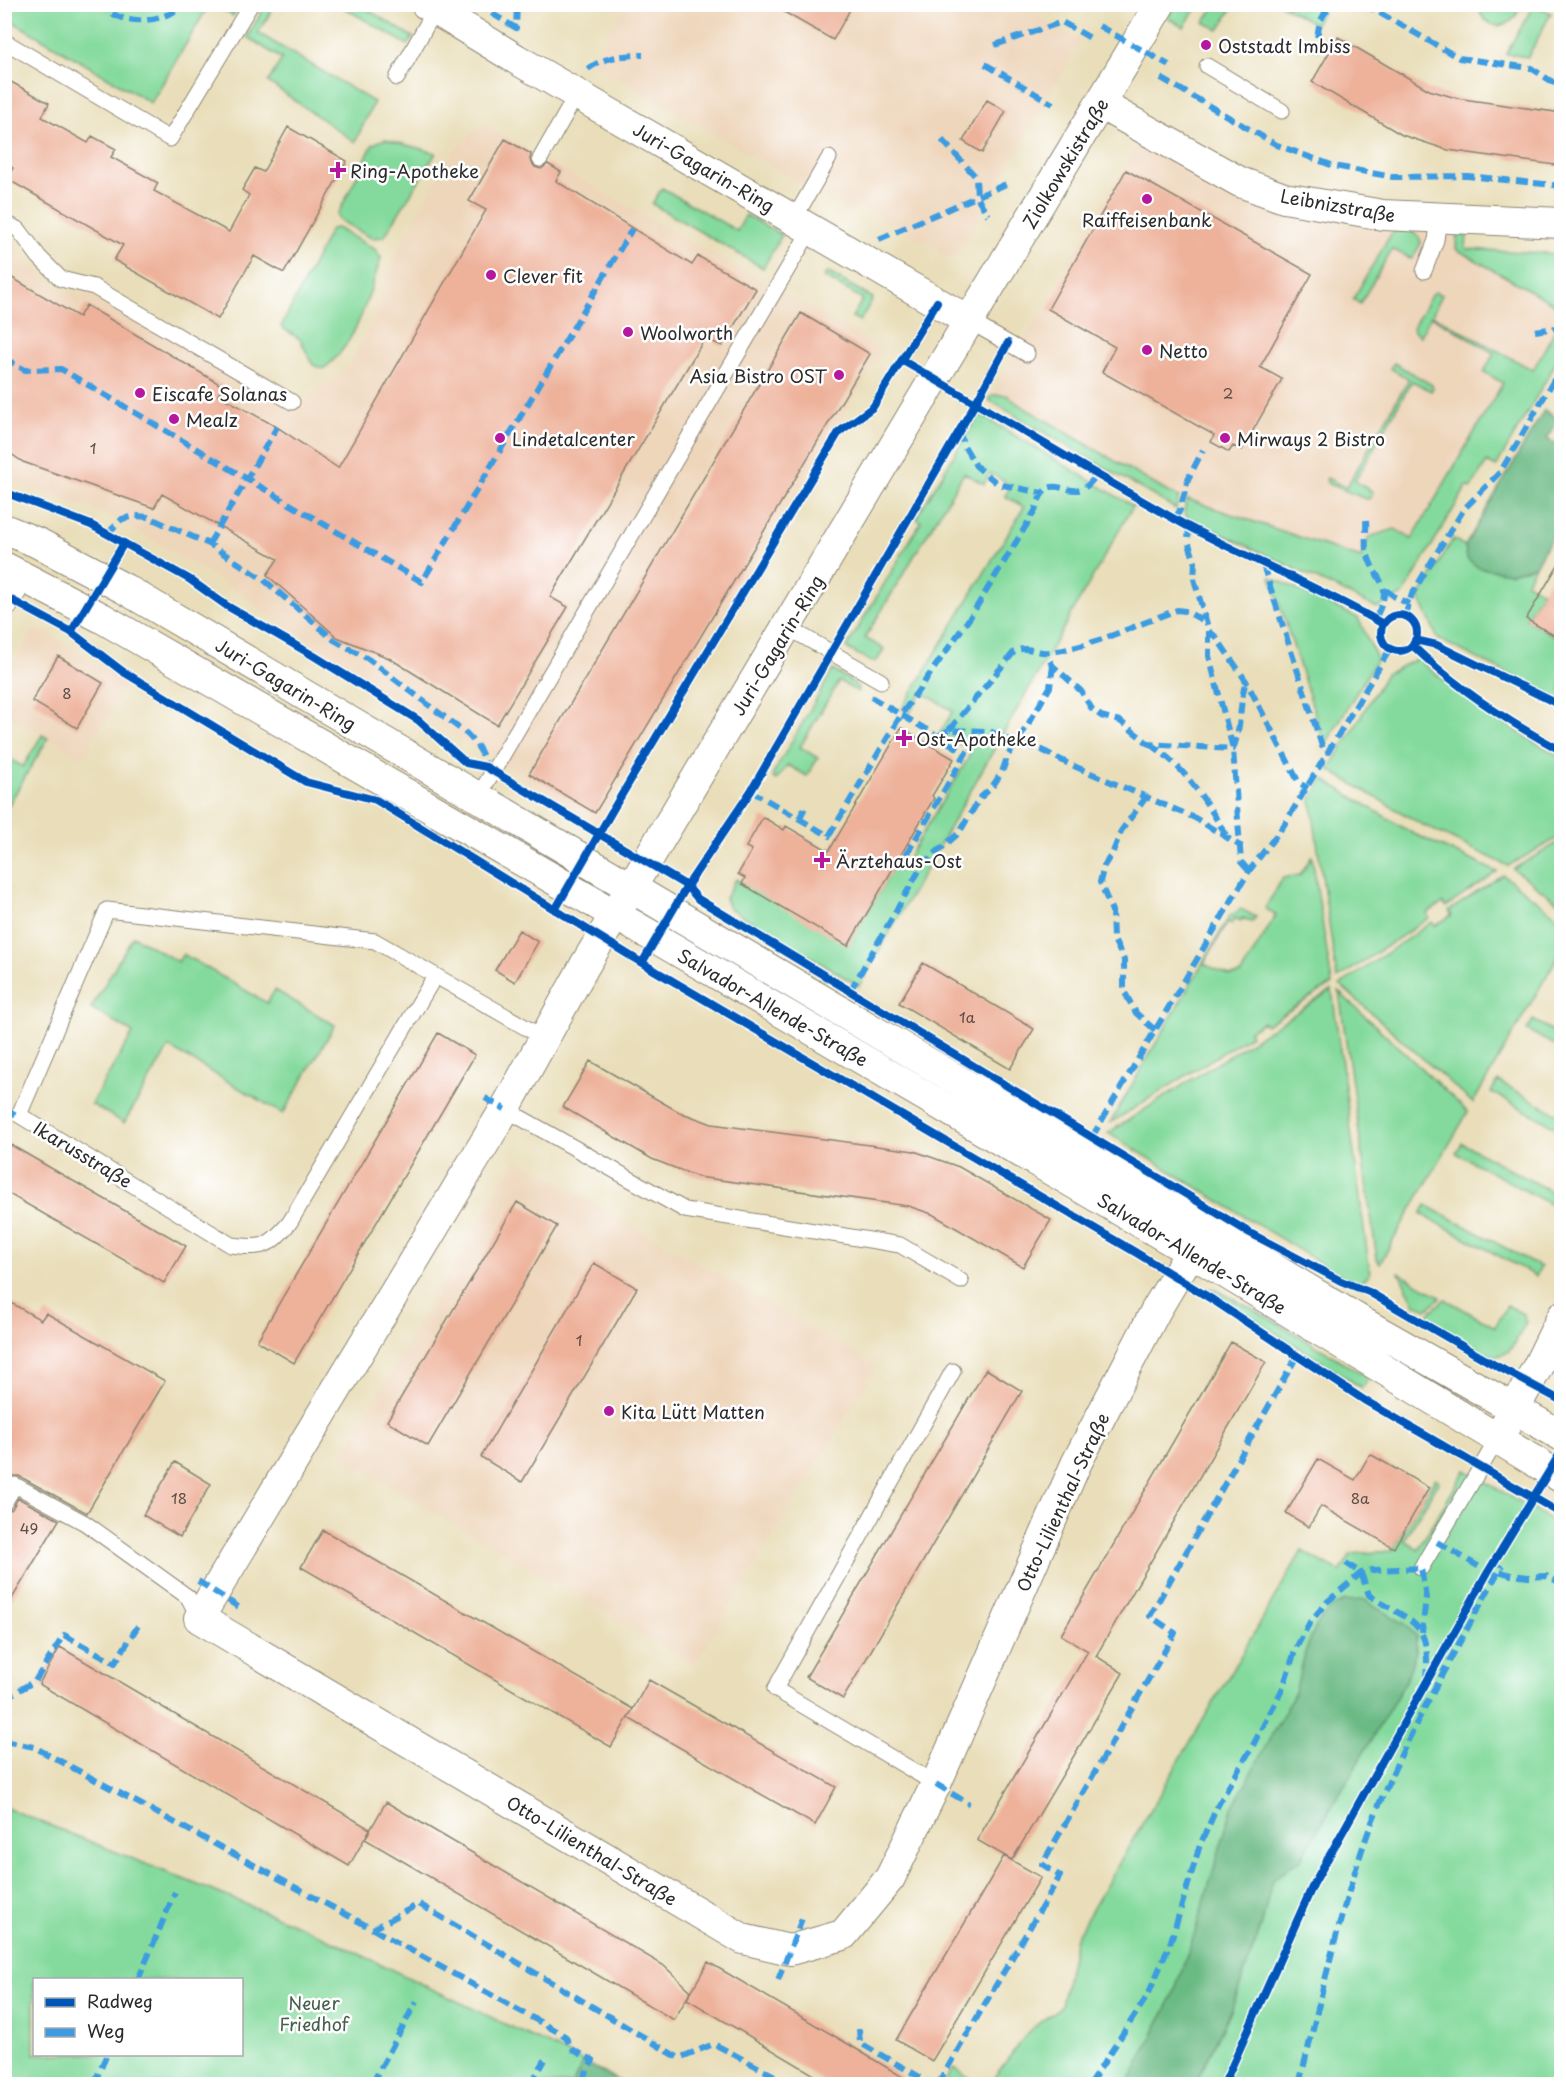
<svg xmlns="http://www.w3.org/2000/svg" width="1566" height="2089" viewBox="0 0 1566 2089" font-family="'Playpen Sans',sans-serif">
<rect width="100%" height="100%" fill="#fff"/>
<filter id="ink" filterUnits="userSpaceOnUse"><feTurbulence type="fractalNoise" baseFrequency=".0167" numOctaves="2"/><feDisplacementMap in="SourceGraphic" scale="12" xChannelSelector="R" yChannelSelector="G"/><feConvolveMatrix kernelMatrix="1 2 1 2 8 2 1 2 1" color-interpolation-filters="sRGB"/></filter>
<filter id="wash" filterUnits="userSpaceOnUse"><feTurbulence type="fractalNoise" baseFrequency=".008" numOctaves="4" result="noise"/><feDisplacementMap in="SourceGraphic" scale="24" xChannelSelector="R" yChannelSelector="G"/><feGaussianBlur stdDeviation="1.35" result="paint"/><feColorMatrix in="noise" values="0 0 0 0 0 0 0 0 0 0 0 0 0 0 0 0 0 1.4 0 .05"/><feComposite in="paint" operator="in"/></filter>
<g filter="url(#wash)">
<rect width="100%" height="100%" fill="#e9deb9"/>
<!-- built -->
<path fill="#eed6bb" d="M625,4L1018,5L1081,40L956,257L950,258L864,208L851,212L844,209L590,63Z
M482,124L883,349L598,824L396,701L204,570L109,516L5,480V240L11,244L59,290L93,295L295,409L348,367L375,316L395,254L452,152Z
M1138,144L1258,208L1324,222L1457,234L1456,249L1561,308V319L1533,370L1497,350L1503,383L1412,539L1361,558L1171,494L1018,404L1007,395H992Z
M37,630L44,631L128,683L82,758L5,713V679L32,632Z
M516,1158L877,1366L694,1665L342,1457Z"/>
<!-- green -->
<path fill="#84da9d" stroke="#588264" stroke-width="1.5" fill-rule="evenodd" d="M4,5L5,4L209,5L151,103L5,17Z
M213,5L240,4V5L233,16Z
M266,5H275L258,33L374,102L355,142L268,82L282,59L247,37Z
M339,5H360L413,37L408,45Z
M1176,5H1198L1184,27L1168,18Z
M1215,5H1234L1219,30L1204,22Z
M1281,5H1324L1325,7L1315,24Z
M1479,5H1519C1518,17 1510,24 1498,26C1486,23 1479,17 1479,5Z
M1534,5L1551,13L1528,57L1506,54Z
M385,139L436,153L384,237L371,238L341,221L337,216L373,144Z
M662,188L737,231L746,215L782,235L763,268L652,204Z
M337,228L376,250L381,258C368,296 357,345 323,369L313,365L300,339L281,327L331,229Z
M1399,229H1408L1419,237L1421,243L1412,259L1392,249L1360,304L1353,299L1391,234Z
M1457,234H1467L1466,249L1561,254V308L1456,249Z
M827,272L873,298L860,321L852,317L863,299L824,277Z
M1435,292L1442,295L1432,315L1533,370L1561,319V354L1496,467L1487,462L1471,488L1467,486L1403,595L1377,608L1187,517L1184,512L1187,499L1361,558L1369,537L1395,529L1412,539L1503,383L1484,372L1494,353L1431,316L1420,336L1414,331L1413,327L1432,294Z
M1394,363L1432,385L1433,388L1431,391L1412,381L1355,481L1373,492L1370,498L1366,499L1328,484L1326,480L1327,478L1346,488L1409,379L1390,368Z
M992,395H1007L1018,404L1171,494L1179,497L1176,509L989,400Z
M979,414L1133,506L859,986L729,908L725,898L736,879L848,945L896,863L903,866L969,757L970,752L965,747L940,733L953,711L922,692L909,714L902,709L1024,507L1005,496L1011,485L990,473L984,484L964,473L865,638L884,649L877,661H870L846,648L921,522L916,518Z
M1453,539L1465,546L1467,559L1510,573L1535,566L1526,583L1542,591L1526,619L1561,640V700L1438,639L1419,597Z
M1271,577L1358,618L1377,659L1325,745Z
M1417,659C1463,696 1509,729 1561,757V836L1508,866L1421,824L1329,770L1386,674Z
M833,670L854,683L858,688V692L839,681L800,747L818,758L807,776L788,765L776,780L773,778V774Z
M42,735L48,738L5,811V756L23,767Z
M1323,779L1412,833L1497,872L1446,907L1443,903L1427,913L1429,918L1337,979L1311,800Z
M1561,841V904L1513,869Z
M1312,856L1332,984L1266,1025L1263,1022L1249,1031L1251,1035L1110,1123L1229,917L1241,909L1256,917L1252,922L1243,918L1241,921L1235,918L1232,924L1228,922L1204,964L1230,976L1241,974L1276,915L1265,908L1283,878L1300,875Z
M1503,875L1561,919V951L1473,1103L1340,985L1432,922L1435,926L1452,915L1449,911Z
M133,936L178,962L183,954L267,1003L275,990L335,1025L283,1114L169,1047L124,1123L91,1104L133,1033L91,1008Z
M1332,990L1370,1274L1362,1281L1353,1283L1108,1133Z
M1339,992L1468,1112L1380,1263L1377,1259Z
M1533,1020L1561,1036V1049L1527,1030Z
M1498,1081L1561,1116V1130L1491,1092Z
M1462,1143L1561,1197V1210L1456,1153Z
M1426,1205L1541,1267L1536,1276L1421,1214Z
M1399,1273L1441,1297L1427,1309L1415,1304Z
M1207,1289H1215L1271,1319L1368,1377L1362,1388Z
M1445,1299L1495,1327L1507,1305L1523,1314L1526,1322C1516,1340 1511,1362 1486,1354L1425,1321L1430,1312Z
M1465,1470L1561,1526V2084H989L1029,2031L1061,2006L1076,1937L1302,1551L1340,1572L1351,1554L1392,1551L1435,1478L1439,1481L1404,1540L1418,1549Z
M4,1807L305,1928L584,2062L572,2084H5ZM34,1980H242V2054H34Z
M953,2068L980,2084H944Z"/>
<!-- forest -->
<path fill="#6bba84" stroke="#4b7258" stroke-width="1.5" d="M1544,410L1558,419L1547,439L1561,447V521L1535,566L1510,573L1479,568L1467,559L1465,546Z
M1365,1600L1405,1624L1416,1636V1651L1406,1681L1301,1859L1272,1880L1262,1924L1231,2011L1195,2084H1128L1173,1995L1194,1935L1232,1808L1295,1692L1306,1650L1316,1626L1330,1608L1345,1601Z
M584,2062L624,2084H572Z"/>
<g id="blocks">
<!-- building -->
<path fill="#eeb29b" d="M770,4H853L833,40Z
M1338,37L1429,90L1456,98L1562,113V166L1448,150L1402,135L1312,82Z
M4,78L49,103L42,117L88,143L92,136L116,149L111,157L158,183L154,191L229,232L249,195L242,190L255,168L263,172L288,127L347,161L284,273L254,256L218,319L114,260L123,245L7,179L13,168L4,163Z
M987,100L1006,111L982,153L963,141Z
M505,139L531,154L530,160L535,167L541,169L548,164L561,172L556,181L692,265L698,256L756,289L722,346L705,338L550,597L568,607L497,725L389,658L337,637L267,575L278,559L162,494L154,508L23,462L4,449V273L79,317L86,305L223,386L218,395L277,427L338,468L486,210L469,201Z
M1126,170L1312,274L1260,367L1282,379L1242,450L1233,446L1229,452L1211,442L1214,435L1102,372L1115,347L1048,309Z
M801,313L870,354L595,813L529,774Z
M1562,558V640L1526,619Z
M58,656L103,683L77,728L32,701Z
M901,728L954,759L932,796L934,798L848,946L742,884L745,878L738,874L752,850L746,847L763,817L784,830L786,826L829,851Z
M519,930L538,942L515,982L495,970Z
M923,963L1034,1029L1010,1069L899,1003Z
M438,1033L475,1055L294,1363L257,1341Z
M590,1061L679,1112L712,1124L914,1151L959,1167L1051,1220L1023,1267L932,1214L908,1206L698,1177L652,1159L563,1107Z
M4,1141L186,1246L164,1283L4,1191Z
M517,1202L557,1226L428,1446L387,1421Z
M594,1263L637,1288L522,1482L481,1457Z
M4,1299L41,1320L46,1313L165,1381L87,1513L19,1476H11L4,1483Z
M1231,1342L1266,1362L1096,1656L1123,1673L1012,1860L977,1840L1088,1651L1061,1635Z
M986,1369L1022,1391L843,1699L806,1677Z
M1370,1454L1429,1488L1394,1548L1321,1506L1309,1527L1286,1513L1318,1459L1355,1480Z
M175,1462L211,1484L180,1537L143,1515Z
M18,1498L59,1520L4,1612V1513L12,1509Z
M323,1530L633,1709L611,1747L301,1567Z
M60,1647L370,1829L349,1866L39,1684Z
M649,1680L836,1787L815,1825L628,1718Z
M386,1802L663,1965L691,1991L674,2020L365,1839Z
M1004,1856L1041,1877L932,2061L896,2040Z
M708,1962L848,2044L916,2085H831L687,1999Z"/>
</g>
</g>
<g filter="url(#ink)">
<use href="#blocks" fill-opacity="0" stroke="#8a8472" stroke-width="1.5"/>
<g fill="none" stroke-linecap="round" stroke-linejoin="round">
<!-- lane casing -->
<g stroke="#8a8472" stroke-width="17">
<path id="lane" d="M4,41L170,139L251,4
M1207,66L1282,111
M397,78L435,10
M540,159L577,94
M794,219L829,158
M4,222L19,230L39,257L61,279L94,287L292,402
M1424,271L1436,240L1439,218
M969,321L1027,354
M787,627L881,681
M478,797L811,229
M435,976L290,1222C269,1247 264,1249 231,1245L19,1115L107,910L375,941L544,1038
M505,1109L685,1210L900,1245L961,1281
M4,1503L15,1485L85,1523L188,1597L199,1618
M1421,1568L1497,1440
M936,1784L775,1689L953,1371"/>
</g>
<!-- street casing -->
<g stroke="#8a8472" stroke-width="32">
<path id="street" d="M426,4L516,59L969,321
M1160,4L934,379L585,965L505,1109L199,1618L743,1939L790,1950L843,1935L890,1878L936,1784L1076,1464L1156,1310L1205,1228
M1100,104L1240,182L1284,198L1383,215L1562,223
M4,529L38,543L125,589L1064,1143L1369,1326L1562,1436
M4,567L102,618L671,947L1191,1252L1562,1478
M4,602L20,575
M1505,1426L1537,1368L1562,1317"/>
</g>
<!-- lane -->
<use href="#lane" stroke="#fff" stroke-width="15"/>
<!-- street -->
<use href="#street" stroke="#fff" stroke-width="30"/>
<!-- quiet -->
<path stroke="#3d9ce1" stroke-width="6" stroke-dasharray="12 6" stroke-linecap="butt" d="M97,4C105,9 114,16 123,18C146,24 168,17 187,4
M476,4L516,28L517,4
M1364,4L1459,58L1531,68L1562,88
M1099,26L1169,65
M995,45L1062,22L1092,39
M1315,55C1318,36 1316,10 1339,4
M985,64L1053,104
M588,69C603,57 624,55 643,55
M1161,78L1277,145L1334,166L1393,177L1468,176L1562,186
M942,140L976,177L977,197L988,215
M879,239L1006,184
M1535,331L1562,327
M4,358L25,370L61,369L422,582L632,229
M959,430L963,444L976,466L998,484L1042,493
M1175,519L1180,510L1188,479L1203,450
M1366,520C1367,530 1364,544 1367,553C1377,586 1395,581 1375,619
M1189,526L1188,541L1195,562L1194,579L1209,631V656L1233,749L1241,862L1249,871
M107,534L122,519L135,516L148,517L209,544L263,579L334,640L368,659L467,734C477,744 483,753 486,767
M209,544L277,427
M1263,565L1323,749L1329,753
M1386,590L1395,597L1409,604
M1405,616L1412,594L1439,549L1464,509L1501,471L1562,366
M1209,631L1216,637L1246,681L1299,783L1308,788
M1050,661L1053,666L1081,691L1092,709L1101,716L1120,721L1149,744L1233,749C1242,727 1239,703 1246,681
M871,697L966,753L901,864
M949,730L1014,652C1027,644 1036,654 1049,652C1090,648 1138,624 1177,610L1185,611L1206,622
M938,736L949,730L989,731L1017,743L1042,750L1067,763L1195,818L1242,847
M1150,744C1184,766 1206,801 1226,835
M751,791L829,836L901,715L971,616L1035,511C1037,505 1039,498 1043,493C1052,478 1071,496 1084,488C1089,485 1094,478 1098,474
M1147,796L1121,831L1113,852L1104,866L1100,882L1112,911L1113,938L1124,960V991L1136,1013L1155,1030
M799,819L806,806
M850,991L923,864L959,833L980,798L992,787L1002,772L1008,755L1017,743L1050,687L1053,666
M485,1098L505,1109
M4,1111L19,1115
M1092,1137L1249,871L1284,825L1390,649
M1437,1542L1488,1572L1499,1571L1511,1575L1528,1577L1546,1576L1562,1583
M1346,1563L1361,1573L1369,1595C1409,1622 1432,1619 1426,1677
M198,1581L243,1610
M4,1699L35,1681L64,1635L115,1663L141,1621
M4,1741L34,1747L373,1929L419,1904L679,2058L714,2044L790,2084
M936,1784L969,1804
M373,1929L565,2036L573,2050L593,2060L580,2084
M138,1980L175,1892
M778,1980L803,1916
M859,2029L860,2043L932,2084
M4,2076L9,2084
M94,2084L107,2054
M372,2084L416,2002
M531,2084L545,2060
M938,2084L1060,1876L1042,1864L1175,1633L1150,1616L1297,1356
M1090,2084L1148,1995L1170,1944L1200,1845L1218,1805L1252,1747L1282,1690L1296,1648L1310,1622L1327,1602L1361,1573L1373,1570L1421,1568L1426,1598L1422,1632
M1299,2084C1321,2000 1339,1912 1369,1830C1404,1737 1455,1652 1502,1565
M1558,2084L1562,2072"/>
<!-- cycleway casing -->
<g stroke="#fff" stroke-width="11">
<path id="cycleway" d="M903,361C998,415 1091,473 1187,526C1252,560 1320,588 1383,624
M4,492L91,525L189,579L227,606L314,656L418,720L466,763L486,767L687,886L698,899L1250,1233L1341,1281L1369,1292L1493,1364L1562,1401
M4,596L71,632L122,671L306,782L376,800L642,963L1135,1252L1213,1300L1364,1400L1562,1514
M1381 633a18 18 0 1 1 36 0a18 18 0 1 1-36 0Z
M71,632L124,543
M1415,640L1437,645L1562,706
M1412,645C1456,688 1508,722 1562,751
M555,910L615,806L839,432L873,407L937,302
M642,963L687,886L751,791L976,402L1008,343
M1224,2084L1313,1885L1488,1572L1562,1450"/>
</g>
<!-- cycleway -->
<use href="#cycleway" stroke="#0057b8" stroke-width="8"/>
</g>
</g>
<!-- markers -->
<g fill="#b5179e" stroke="#fff" stroke-width="2">
<circle cx="1206" cy="45" r="6"/>
<path d="M335 161h6v6h6v6h-6v6h-6v-6h-6v-6h6z"/>
<circle cx="1147" cy="199" r="6"/>
<circle cx="491" cy="275" r="6"/>
<circle cx="628" cy="332" r="6"/>
<circle cx="1147" cy="350" r="6"/>
<circle cx="839" cy="375" r="6"/>
<circle cx="140" cy="393" r="6"/>
<circle cx="174" cy="419" r="6"/>
<circle cx="500" cy="438" r="6"/>
<circle cx="1225" cy="438" r="6"/>
<path d="M901 729h6v6h6v6h-6v6h-6v-6h-6v-6h6z"/>
<path d="M819 851h6v6h6v6h-6v6h-6v-6h-6v-6h6z"/>
<circle cx="609" cy="1411" r="6"/>
</g>
<g text-anchor="middle" dominant-baseline="central" stroke-width="5" stroke-linejoin="round" paint-order="stroke">
<!-- number labels -->
<g font-size="15" fill="#5c4d47">
<text x="1228" y="392">2</text>
<text x="93" y="447">1</text>
<text x="67" y="692">8</text>
<text x="967" y="1016">1a</text>
<text x="579" y="1339">1</text>
<text x="179" y="1497">18</text>
<text x="1360" y="1497">8a</text>
<text x="29" y="1527">49</text>
</g>
<!-- poi labels -->
<g font-size="18" fill="#2b2b2b" stroke="#fff" text-anchor="start">
<text x="1218" y="45">Oststadt Imbiss</text>
<text x="350" y="170">Ring-Apotheke</text>
<text x="1147" y="219" text-anchor="middle">Raiffeisenbank</text>
<text x="503" y="275">Clever fit</text>
<text x="640" y="332">Woolworth</text>
<text x="1159" y="350">Netto</text>
<text x="827" y="375" text-anchor="end">Asia Bistro OST</text>
<text x="152" y="393">Eiscafe Solanas</text>
<text x="186" y="419">Mealz</text>
<text x="512" y="438">Lindetalcenter</text>
<text x="1237" y="438">Mirways 2 Bistro</text>
<text x="916" y="738">Ost-Apotheke</text>
<text x="836" y="860">Ärztehaus-Ost</text>
<text x="621" y="1411">Kita Lütt Matten</text>
</g>
<!-- street labels -->
<g font-size="18" fill="#2b2b2b" stroke="#fff">
<text transform="translate(1065 163) rotate(-59)">Ziolkowskistraße</text>
<text transform="translate(704 167) rotate(30)">Juri-Gagarin-Ring</text>
<text transform="translate(1338 205) rotate(10)">Leibnizstraße</text>
<text transform="translate(777 645) rotate(-59)">Juri-Gagarin-Ring</text>
<text transform="translate(286 684) rotate(31)">Juri-Gagarin-Ring</text>
<text transform="translate(773 1007) rotate(30)">Salvador-Allende-Straße</text>
<text transform="translate(83 1154) rotate(31)">Ikarusstraße</text>
<text transform="translate(1192 1253) rotate(31)">Salvador-Allende-Straße</text>
<text transform="translate(1062 1502) rotate(-65)">Otto-Lilienthal-Straße</text>
<text transform="translate(592 1850) rotate(31)">Otto-Lilienthal-Straße</text>
</g>
<!-- park labels -->
<g font-size="18" fill="#46604d" stroke="#fff">
<text x="314" y="2002">Neuer<tspan x="314" dy="21">Friedhof</tspan></text>
</g>
</g>
<!-- margin -->
<rect width="1566" height="2089" fill="none" stroke="#fff" stroke-width="24"/>
<!-- legend -->
<rect x="33" y="1978" width="210" height="78" fill="#ffffff" stroke="#aaaaaa" stroke-width="1.5"/>
<rect x="45" y="1998" width="30" height="9" fill="#0057b8" stroke="#aaaaaa" stroke-width="1.5"/>
<text x="87" y="2008" font-size="18" fill="#2b2b2b">Radweg</text>
<rect x="45" y="2028" width="30" height="9" fill="#3d9ce1" stroke="#aaaaaa" stroke-width="1.5"/>
<text x="87" y="2038" font-size="18" fill="#2b2b2b">Weg</text>
</svg>
